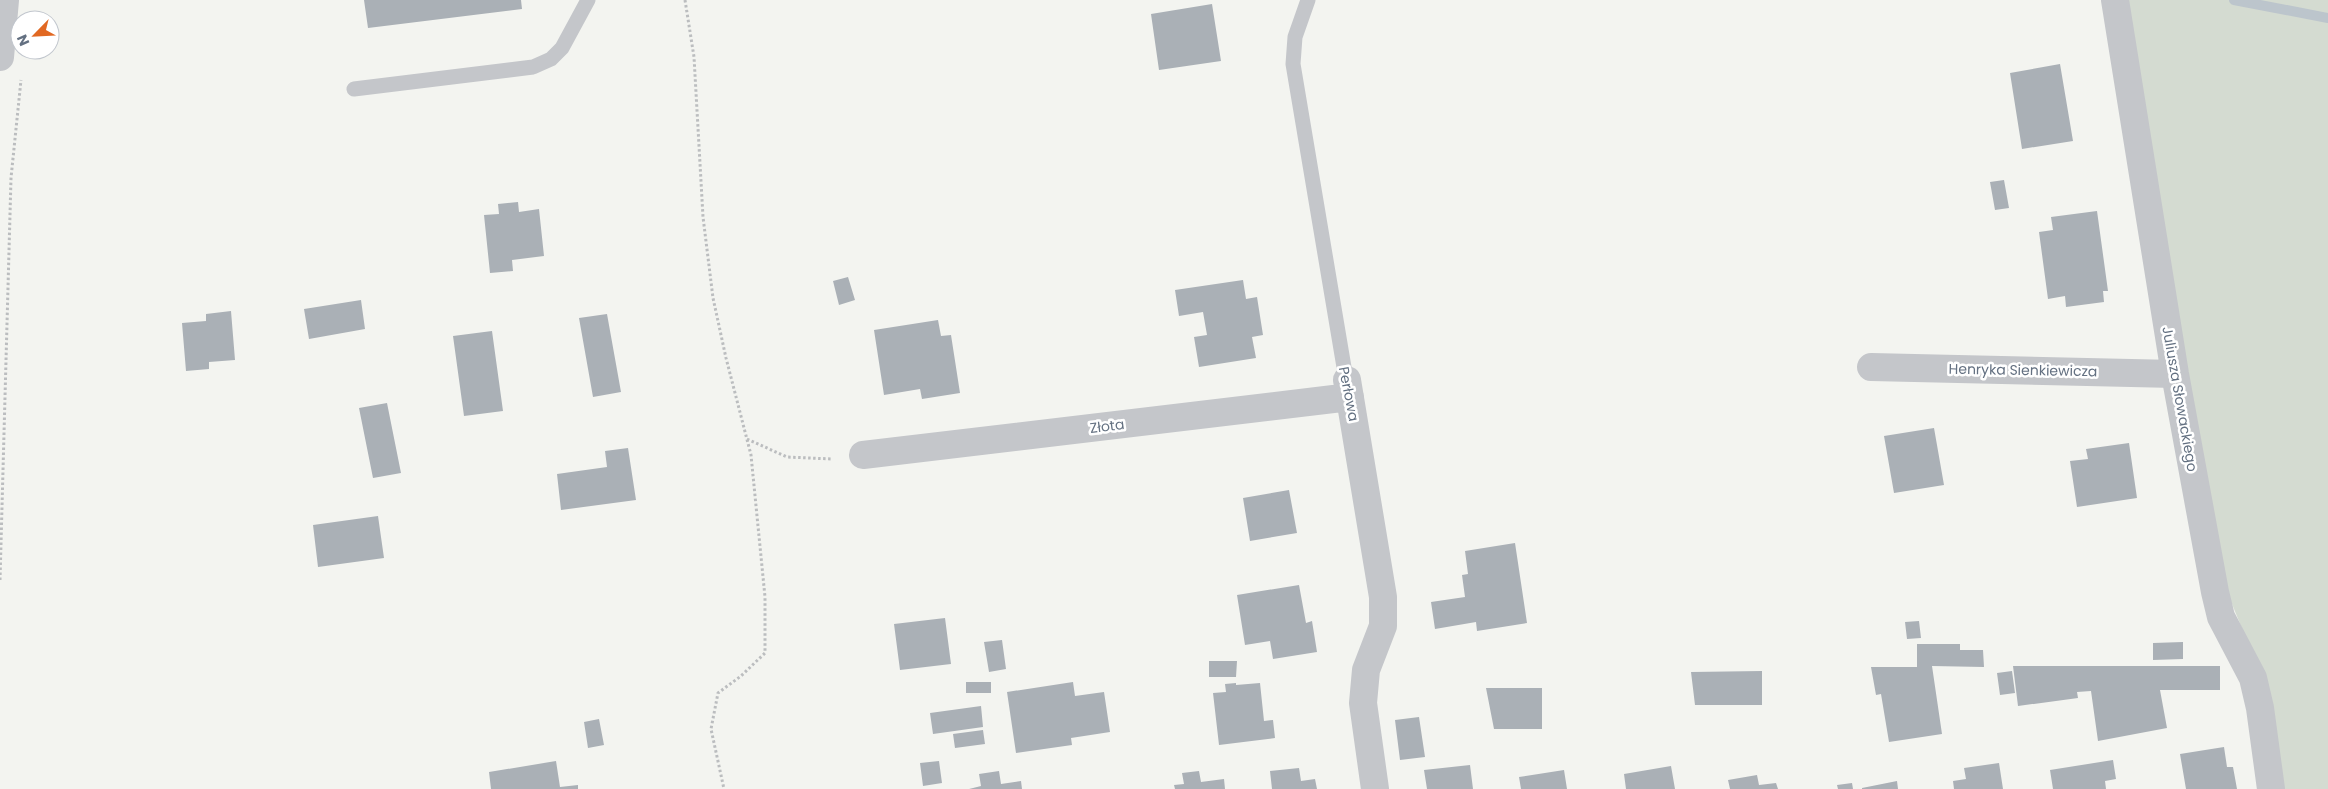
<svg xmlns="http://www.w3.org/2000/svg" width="2328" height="789" viewBox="0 0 2328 789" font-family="Poppins,sans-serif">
<rect width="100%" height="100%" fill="#f3f4f0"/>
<!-- green -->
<path fill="#d4dbd1" d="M2120,0H2328V789H2281L2266,687L2223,582Z"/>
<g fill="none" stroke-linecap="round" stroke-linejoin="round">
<!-- stream -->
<path stroke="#bcc5cc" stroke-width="10" d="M2234,0L2328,18"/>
</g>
<!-- building -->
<path fill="#aab0b6" d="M364,0H521L522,9L368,28Z
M1212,4L1221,61L1159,70L1151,14Z
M2060,64L2073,141L2022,149L2010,73Z
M2004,180L2009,208L1995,210L1990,182Z
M518,202L519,212L539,209L544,256L512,260L513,271L490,273L484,215L499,214L498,204Z
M2097,211L2108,291H2103L2104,302L2066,307L2065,296L2048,299L2039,232L2053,230L2051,217Z
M848,277L855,300L839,305L833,281Z
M1243,280L1246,299L1257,297L1263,335L1252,337L1256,358L1199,367L1194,337L1207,335L1203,312L1179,316L1175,290Z
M361,300L365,329L309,339L304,309Z
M231,311L235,360L209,362V369L186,371L182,323L206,321V314Z
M607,314L621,392L593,397L579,318Z
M938,320L941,336L951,335L960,393L922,399L920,389L884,395L874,330Z
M492,331L503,411L464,416L453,336Z
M387,403L401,473L373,478L359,408Z
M1934,428L1944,485L1894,493L1884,436Z
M2129,443L2137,498L2077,507L2070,461L2088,459L2086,449Z
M628,448L636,500L561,510L557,474L607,467L605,451Z
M1289,490L1297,533L1250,541L1243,498Z
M378,516L384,558L318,567L313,525Z
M1515,543L1527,623L1477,631L1476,622L1435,629L1431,602L1465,597L1462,575L1468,574L1465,551Z
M1299,585L1306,623L1312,621L1317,652L1273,659L1270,641L1245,645L1237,595Z
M945,618L951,664L900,670L894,624Z
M1919,621L1921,638L1907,639L1905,622Z
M1002,640L1006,669L989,672L984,642Z
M2183,642V659L2153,660V643Z
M1917,644H1960V650H1983L1984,667L1932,666L1942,734L1889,742L1881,694L1876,695L1871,667H1917Z
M1209,661H1237L1236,677H1209Z
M2013,666H2220V690H2160L2167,728L2098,741L2091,691L2077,692L2078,698L2018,706Z
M1762,671V705H1695L1691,672Z
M2012,671L2015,693L2000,695L1997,673Z
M966,682H991V693H966Z
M1073,682L1075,696L1104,692L1110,732L1071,738L1072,745L1016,753L1007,692Z
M1236,683V685L1260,683L1264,721L1273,720L1275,738L1219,745L1213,693L1226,692L1225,684Z
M1486,688H1542V729H1494Z
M981,706L983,727L933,734L930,713Z
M1419,717L1425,757L1400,760L1395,720Z
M599,719L604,745L588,748L584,722Z
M983,730L985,744L955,748L953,734Z
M2224,747L2227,767H2233L2237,789H2186L2180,754Z
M2113,760L2116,779L2105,781L2106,789H2053L2050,770Z
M556,761L560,787L578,785V789H491L489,772Z
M939,761L942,783L923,786L920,763Z
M1999,763L2003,789H1954L1953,781L1966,779L1964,768Z
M1470,765L1473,789H1427L1424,770Z
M1671,766L1675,789H1626L1624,774Z
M1299,768L1301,781L1315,779L1317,789H1272L1270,771Z
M1564,770L1567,789H1521L1519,777Z
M999,771L1001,784L1021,781L1022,789H969L981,786L979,774Z
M1199,771L1201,782L1224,779L1225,789H1175L1174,785L1184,784L1182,773Z
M1757,775L1759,785L1776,783L1778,789H1730L1728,780Z
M1897,781L1898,789H1862V788Z
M1852,783L1853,789H1838L1837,785Z"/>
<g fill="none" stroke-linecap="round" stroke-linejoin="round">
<!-- path -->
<path stroke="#bbbdbf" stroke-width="3" stroke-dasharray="2.5 2.5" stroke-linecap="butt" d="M685,0L694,57L703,217L713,298L726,358L751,455L765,597V653L741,676L718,693L711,729L724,789
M747,439L787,457L832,459
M0,580L11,178L21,80"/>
<!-- lane -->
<path stroke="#c4c6ca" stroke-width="15" d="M1308,0L1295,37L1293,64L1346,379
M354,89L533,67L551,59L562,48L588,0"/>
<!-- street -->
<path stroke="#c4c6ca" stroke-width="28" d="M2115,0L2175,374L2215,592L2221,617L2253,678L2260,708L2271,789
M0,57L5,0
M1871,367L2175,374
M1347,380L1383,597V626L1366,670L1363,703L1375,789
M863,455L1350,397"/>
</g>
<g text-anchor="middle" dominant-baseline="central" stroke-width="5" stroke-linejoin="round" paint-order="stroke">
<!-- street labels -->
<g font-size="14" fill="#637081" stroke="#fff">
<text transform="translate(2023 370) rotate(1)">Henryka Sienkiewicza</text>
<text transform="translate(1349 394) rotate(79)">Perłowa</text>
<text transform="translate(2180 399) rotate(80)">Juliusza Słowackiego</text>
<text transform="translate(1107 426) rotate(-7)">Złota</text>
</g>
</g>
<!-- north arrow -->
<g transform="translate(35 35) rotate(246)"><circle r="24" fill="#ffffff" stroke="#c1c6cd"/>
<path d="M0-4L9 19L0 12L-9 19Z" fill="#e16822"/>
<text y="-8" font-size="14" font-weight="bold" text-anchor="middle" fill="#637081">N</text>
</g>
</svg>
